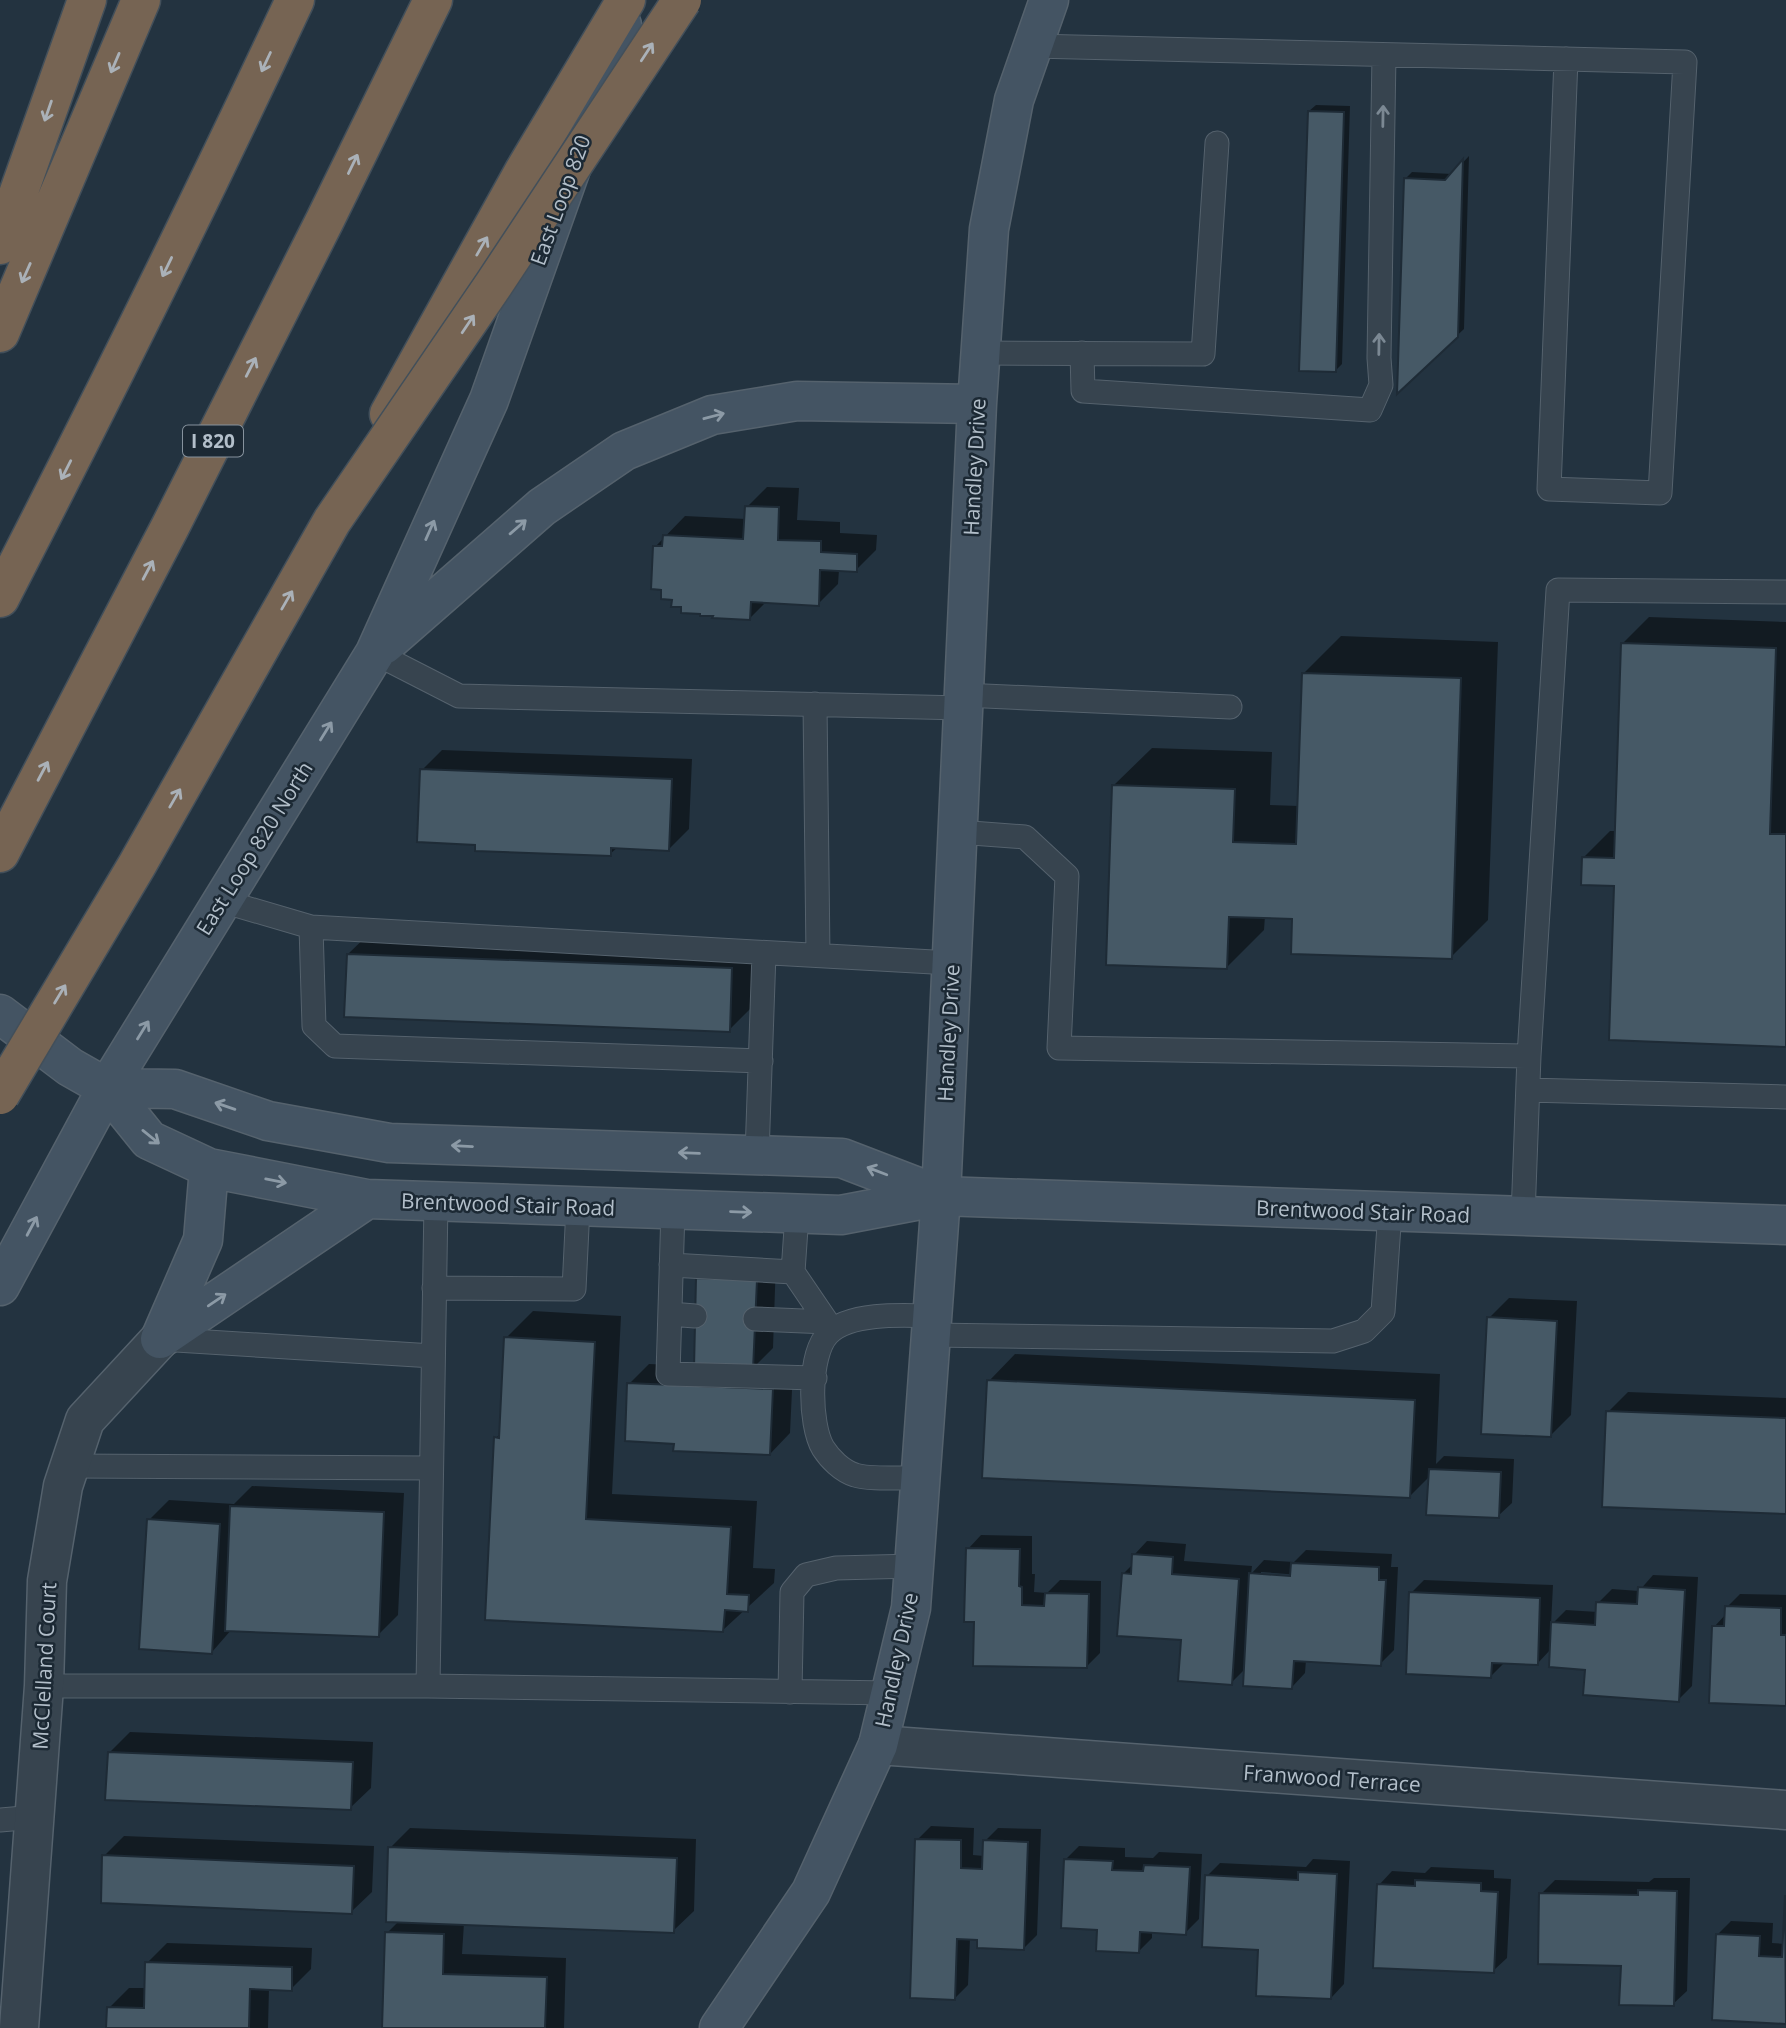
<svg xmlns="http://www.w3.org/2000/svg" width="1786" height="2028" viewBox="0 0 1786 2028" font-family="'Open Sans',sans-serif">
<rect width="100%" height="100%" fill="#233340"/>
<!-- shadow -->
<path fill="#0007" fill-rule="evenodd" d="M1316,105L1350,106L1342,364L1335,371L1309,111Z
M1469,156L1464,329L1399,390L1406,178L1412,172L1452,174Z
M767,487L799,488L797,520L840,522V533L877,535L876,550L856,570H839L838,584L818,604L766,602L750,618L714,615L683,605L674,598L655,547L685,516L746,519L747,507Z
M1649,617L1786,622V1045L1616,884L1583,858L1610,831H1617L1622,644Z
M1341,636L1498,642L1488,920L1451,957L1294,917L1265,916L1264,930L1227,967L1114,785L1152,748L1272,752L1270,805L1299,806L1303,674Z
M442,750L692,759L689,829L669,849L618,847L610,854L422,770Z
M375,928L758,942L755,1004L729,1030L348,954Z
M718,1259L776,1260L773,1348L753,1368L793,1369L790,1433L770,1454L676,1442L629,1384L649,1364L696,1366L698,1279Z
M1509,1298L1577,1301L1571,1415L1551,1435L1489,1318Z
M533,1311L621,1316L612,1494L757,1501L753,1568L775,1569L774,1583L723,1630L487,1618L496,1438L501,1433L506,1338Z
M1015,1354L1440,1374L1436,1464L1444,1456L1514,1459L1512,1503L1498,1516L1430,1476L1409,1497L989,1381Z
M1628,1392L1786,1398V1512L1608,1412Z
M252,1486L404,1493L398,1615L378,1635L232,1629L212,1652L149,1520L169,1500L234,1504Z
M981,1535L1032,1536V1574H1035L1034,1592L1047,1593L1060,1580L1101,1581L1100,1653L1087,1666L976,1621L968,1549Z
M1147,1541L1186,1544L1184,1561L1252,1566L1251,1574L1264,1560L1294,1562L1306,1550L1392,1554L1391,1567H1398L1394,1650L1380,1664L1306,1660L1305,1673L1292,1687L1246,1668L1231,1683L1183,1638L1123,1574L1133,1564L1134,1555ZM1261,1572L1299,1575V1578L1261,1576Z
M1653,1575L1698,1577L1692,1686L1678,1700L1587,1668L1551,1649L1537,1664L1505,1662L1491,1676L1411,1593L1424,1580L1553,1585L1551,1625L1566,1610L1598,1612V1603L1612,1589L1639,1591Z
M1740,1594L1786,1595V1704L1714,1627L1726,1614L1727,1607Z
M130,1732L373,1742L371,1788L350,1808L109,1753Z
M931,1826L974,1828L973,1855L984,1856L985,1841L998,1828L1041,1829L1037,1935L1024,1948L970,1938L968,1985L955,1998L917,1840Z
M410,1828L696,1839L694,1911L673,1931L464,1923L462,1954L566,1958L564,2028H383L387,1933L399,1921L390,1848Z
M124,1836L374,1846L372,1892L351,1912L104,1856Z
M1079,1846L1125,1848V1857L1153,1858L1159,1852L1202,1854L1199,1919L1185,1933L1152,1931V1938L1139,1951L1099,1928L1066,1859Z
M1313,1859L1350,1861L1344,1984L1331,1998L1260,1948L1207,1876L1220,1863L1306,1867Z
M1431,1867L1494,1870V1878L1511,1879L1507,1958L1493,1971L1379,1885L1392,1871L1425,1873Z
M1654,1878H1690L1687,1991L1673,2004L1622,1964L1541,1894L1555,1880L1649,1882Z
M1786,1910V2022L1713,2019L1717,1935L1731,1921L1773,1923L1772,1943L1785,1944Z
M167,1943L312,1948L311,1969L291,1989L269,1988L268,2028H108L109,2008L129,1988H146L147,1963Z"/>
<!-- building -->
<path fill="#465966" stroke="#1e2b36" stroke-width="2" d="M1308,111L1344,112L1336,372L1299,371Z
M1463,159L1458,337L1397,394L1404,178L1445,180Z
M745,506L779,507L778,540L821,541V552L857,554V572L820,570L819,606L751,602L750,620L712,618L713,616H700V614L681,613V607H671L672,600L661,599V590L651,589L653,546H662L663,535L743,539Z
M1621,643L1776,648L1770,834H1786V1047L1609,1040L1614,886L1581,885L1582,857L1614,858Z
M1302,673L1461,678L1452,959L1291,954L1292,919L1229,917L1227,969L1106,965L1112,785L1235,789L1233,842L1296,844Z
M420,769L672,779L669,851L611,848V856L475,851V845L417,842Z
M347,954L732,968L730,1032L344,1017Z
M696,1278L757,1280L753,1370L694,1368Z
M1487,1317L1557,1321L1551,1437L1481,1434Z
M504,1337L595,1342L586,1519L731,1527L727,1594L749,1595L748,1612L725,1610L723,1632L485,1620L494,1437L499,1438Z
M987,1380L1415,1400L1410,1498L982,1478Z
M627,1383L773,1389L770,1455L673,1451L674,1444L625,1441Z
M1606,1411L1786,1418V1514L1602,1507Z
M1429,1469L1501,1472L1499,1518L1426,1515Z
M230,1506L384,1512L379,1637L225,1631Z
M147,1519L220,1524L212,1654L139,1649Z
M966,1548L1020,1549L1019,1586L1022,1587V1605L1044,1606L1045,1593L1089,1594L1087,1668L973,1666L974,1622H964Z
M1132,1554L1173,1557L1172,1574L1239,1579L1232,1685L1178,1681L1181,1640L1117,1636L1122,1573L1131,1574Z
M1291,1563L1379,1567V1580H1386L1381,1666L1294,1661L1292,1689L1243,1686L1249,1573L1290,1576Z
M1638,1587L1685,1590L1679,1702L1583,1695L1585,1670L1549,1667L1551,1622L1595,1625L1596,1602L1637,1604Z
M1409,1592L1540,1598L1538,1665L1492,1663L1491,1678L1406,1674Z
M1725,1606L1781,1608V1635H1786V1706L1709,1703L1712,1626H1724Z
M108,1752L353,1762L351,1810L105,1800Z
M915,1839L961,1840V1868L982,1869L983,1840L1028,1842L1024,1950L977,1948V1940L957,1939L955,2000L910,1998Z
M388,1847L677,1858L674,1933L386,1922Z
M102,1855L354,1866L352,1914L101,1903Z
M1064,1859L1113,1861L1112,1870L1143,1871L1144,1865L1190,1867L1186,1935L1140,1932L1139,1953L1096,1951L1097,1930L1061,1928Z
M1298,1872L1337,1874L1331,1999L1256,1996L1258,1950L1202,1947L1205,1875L1298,1880Z
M1415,1880L1481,1883V1891L1498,1892L1494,1973L1373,1968L1377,1884L1415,1886Z
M1638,1890L1677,1891L1674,2006L1619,2005L1621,1966L1538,1964L1539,1893L1638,1895Z
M1785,1895L1786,2024L1712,2020L1716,1934L1760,1936L1759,1956L1782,1957Z
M385,1932L444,1934L443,1974L547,1977L545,2028H382Z
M145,1962L292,1967V1991L250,1989L249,2028H106L107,2007L144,2008Z"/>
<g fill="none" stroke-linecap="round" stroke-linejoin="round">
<!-- lane casing -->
<g stroke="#55626d" stroke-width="25">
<path id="lane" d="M1033,46L1685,62L1660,493L1549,489L1566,59
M980,353L1203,354L1217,143
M1082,353L1083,391L1370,410L1381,385L1379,358L1384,55
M375,653L459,696L963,708
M963,695L1230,707
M815,704L818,955
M958,832L1025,837L1067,876L1059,1048L1529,1056L1523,1216
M222,901L311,927L951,963
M311,927L314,1026L335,1046L761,1061
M1529,1056L1558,590L1786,592
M1528,1090L1786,1097
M757,1155L764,953
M673,1210L668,1374L815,1378
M671,1265L793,1272L827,1322L829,1333
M793,1272L797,1214
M434,1288L574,1289L578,1207
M670,1314L695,1316
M755,1319L827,1322
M931,1335L1333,1341L1364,1331L1383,1312L1390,1211
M160,1339L433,1356
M69,1466L431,1468
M920,1478C903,1477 870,1480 855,1475C842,1471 830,1459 823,1448C809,1424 808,1355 828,1334C849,1312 904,1315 932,1316
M44,1686H428L891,1693
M428,1686L436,1202
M790,1692L792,1592L806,1575L836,1568L914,1566
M0,1820L35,1817"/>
</g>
<!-- street casing -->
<g stroke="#55626d" stroke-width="41">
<path id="street" d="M878,1745L1786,1810
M19,2028L44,1686L47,1581L63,1486L85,1420L160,1339"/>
</g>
<!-- secondary casing -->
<g stroke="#55626d" stroke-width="41">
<path id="secondary" d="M384,645L542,507L624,451L712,415L797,401L977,404
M0,1014L70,1067L107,1088L149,1140L209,1168L367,1199L841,1215L941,1196L1786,1225
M107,1088L175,1089L268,1121L389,1143L842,1158L941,1196
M0,1286L107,1088L375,653L489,400L622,25
M160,1339L367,1199
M160,1339L203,1240L209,1168
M719,2028L811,1892L878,1745L911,1608L941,1196L977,404L989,229L1014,100L1049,0"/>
</g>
<!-- highway casing -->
<g stroke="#424f5a" stroke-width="41">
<path id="highway" d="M0,245L87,0
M0,333L141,0
M389,414L524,171L626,0
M0,598C102,400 201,201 295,0
M0,853L170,527L325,220L433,0"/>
</g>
<!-- lane -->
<use href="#lane" stroke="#37444f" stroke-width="23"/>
<!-- street -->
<use href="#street" stroke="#37444f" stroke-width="38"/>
<!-- secondary -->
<use href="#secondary" stroke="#445463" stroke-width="38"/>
<!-- highway -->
<use href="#highway" stroke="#766453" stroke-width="38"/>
<!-- highway-bridge casing -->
<g stroke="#424f5a" stroke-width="41" stroke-linecap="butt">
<path id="highway-bridge" d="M0,1095L137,865L332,521L494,284L682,0"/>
</g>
<!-- highway-bridge -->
<use href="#highway-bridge" stroke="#766453" stroke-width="38"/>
</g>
<!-- one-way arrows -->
<defs><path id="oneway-shaft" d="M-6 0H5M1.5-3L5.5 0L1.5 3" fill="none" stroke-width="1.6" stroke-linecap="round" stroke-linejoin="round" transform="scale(1.75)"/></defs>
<g stroke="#aab1b8">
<use href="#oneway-shaft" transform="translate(647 52) rotate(-57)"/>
<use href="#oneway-shaft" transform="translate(266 62) rotate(115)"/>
<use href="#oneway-shaft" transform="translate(115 63) rotate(113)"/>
<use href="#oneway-shaft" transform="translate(48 111) rotate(109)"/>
<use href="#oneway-shaft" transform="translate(353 164) rotate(-64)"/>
<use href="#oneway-shaft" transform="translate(482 246) rotate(-60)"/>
<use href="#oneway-shaft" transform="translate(167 267) rotate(116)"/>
<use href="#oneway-shaft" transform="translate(26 273) rotate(114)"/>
<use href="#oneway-shaft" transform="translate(468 324) rotate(-56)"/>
<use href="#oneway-shaft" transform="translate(251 367) rotate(-63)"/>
<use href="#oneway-shaft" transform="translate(66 470) rotate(117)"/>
<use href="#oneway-shaft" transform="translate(148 570) rotate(-62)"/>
<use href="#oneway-shaft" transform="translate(287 600) rotate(-60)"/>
<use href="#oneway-shaft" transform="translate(43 771) rotate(-62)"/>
<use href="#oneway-shaft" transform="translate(175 798) rotate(-60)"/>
<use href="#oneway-shaft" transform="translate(60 994) rotate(-59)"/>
</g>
<g stroke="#7b8893">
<use href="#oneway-shaft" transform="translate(1383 116) rotate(-89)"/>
<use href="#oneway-shaft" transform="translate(1379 344) rotate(-89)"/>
</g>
<g stroke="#8c9aa6">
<use href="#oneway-shaft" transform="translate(714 416) rotate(-15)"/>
<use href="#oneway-shaft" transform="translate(518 527) rotate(-41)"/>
<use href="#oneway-shaft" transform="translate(430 530) rotate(-66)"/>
<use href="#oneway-shaft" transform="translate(326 731) rotate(-58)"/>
<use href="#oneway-shaft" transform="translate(143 1030) rotate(-58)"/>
<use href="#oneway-shaft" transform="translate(225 1106) rotate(-161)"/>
<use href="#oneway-shaft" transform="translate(151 1137) rotate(39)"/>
<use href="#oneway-shaft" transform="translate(462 1146) rotate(-177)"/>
<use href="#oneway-shaft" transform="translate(689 1153) rotate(-178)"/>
<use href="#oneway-shaft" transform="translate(877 1171) rotate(-159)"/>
<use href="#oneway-shaft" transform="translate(276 1181) rotate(11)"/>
<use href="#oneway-shaft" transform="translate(741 1212) rotate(2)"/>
<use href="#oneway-shaft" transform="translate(32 1226) rotate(-62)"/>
<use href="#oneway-shaft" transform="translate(217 1300) rotate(-34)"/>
</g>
<g text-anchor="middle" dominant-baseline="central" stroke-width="5" stroke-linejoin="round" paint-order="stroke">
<!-- shield labels -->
<rect fill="#1c2934" stroke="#86929d" stroke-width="2" x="183" y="425.5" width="60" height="31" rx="5"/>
<g font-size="19" font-weight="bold" fill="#b3bfca">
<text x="213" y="441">I 820</text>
</g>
<!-- street labels -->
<g font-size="21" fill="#b3bfca" stroke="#1c2934">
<text transform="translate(560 200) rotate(-70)">East Loop 820</text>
<text transform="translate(974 467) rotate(-87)">Handley Drive</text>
<text transform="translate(254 848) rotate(-58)">East Loop 820 North</text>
<text transform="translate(948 1033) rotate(-87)">Handley Drive</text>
<text transform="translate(508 1204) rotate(2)">Brentwood Stair Road</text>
<text transform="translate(1363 1211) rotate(2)">Brentwood Stair Road</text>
<text transform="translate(896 1660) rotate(-78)">Handley Drive</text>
<text transform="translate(44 1666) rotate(-87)">McClelland Court</text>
<text transform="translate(1332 1778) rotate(4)">Franwood Terrace</text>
</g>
</g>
</svg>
